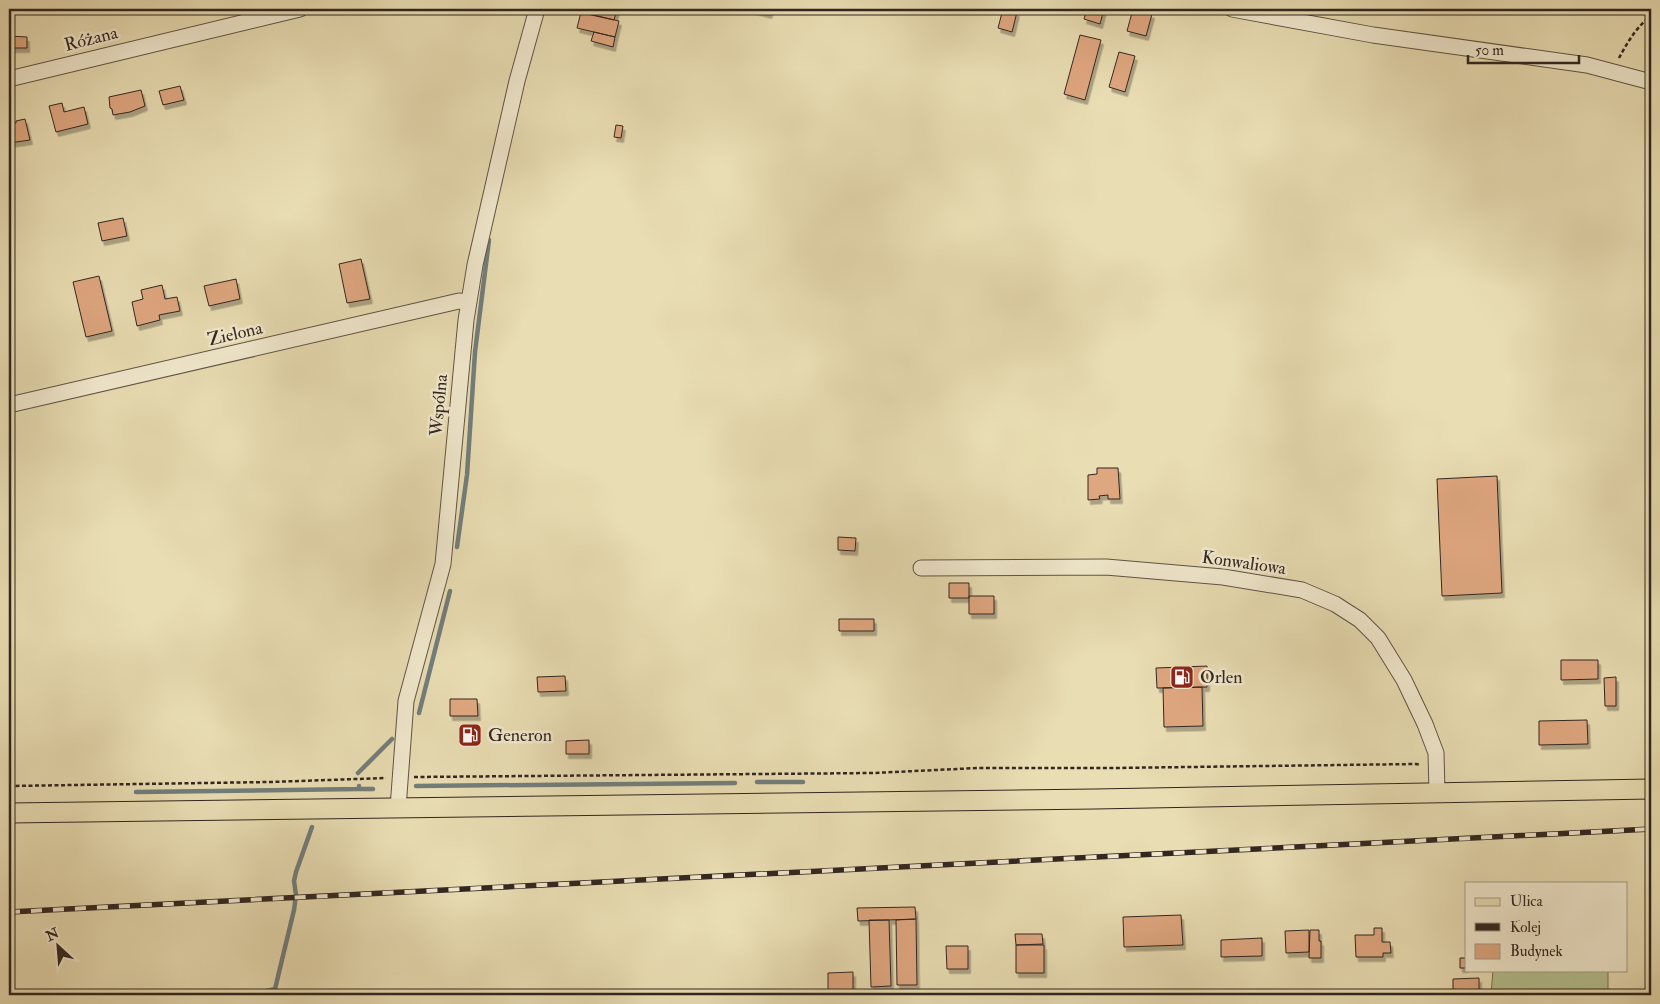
<svg xmlns="http://www.w3.org/2000/svg" width="1660" height="1004" viewBox="0 0 1660 1004" font-family="'IM FELL Double Pica',serif">
<defs>
<filter id="shadow"><feDropShadow dx="2.5" dy="4.5" stdDeviation="0" flood-color="#0004"/></filter>
</defs>
<rect width="100%" height="100%" fill="#e9ddb3"/>
<filter id="stains"><feTurbulence type="fractalNoise" baseFrequency=".004" numOctaves="4"/><feColorMatrix values="0 0 0 0 .2 0 0 0 0 .09 0 0 0 0 .02 0 0 0 .5 -.17"/></filter>
<radialGradient id="worn" r=".72"><stop offset=".6" stop-color="#630" stop-opacity="0"/><stop offset="1" stop-color="#630" stop-opacity=".3"/></radialGradient>
<!-- green -->
<path fill="#b5c18e" stroke="#737457" d="M1493,970H1608V995H1491Z"/>
<g fill="none" stroke-linecap="round" stroke-linejoin="round">
<!-- stream -->
<path stroke="#727e7c" stroke-width="4.5" d="M457,547L467,475L475,352L489,240
M419,713L450,591
M358,773L392,739
M757,782H803
M416,786L735,783
M359,789H373
M136,792L359,789V786
M249,995L275,989L294,910L296,895L294,881L296,872L312,827"/>
</g>
<!-- building -->
<path fill="#dfa780" stroke="#312620" filter="url(#shadow)" d="M588,9H617L614,20L587,14Z
M750,9H771L769,14Z
M1003,9L1017,12L1012,32L998,28Z
M1087,9H1104L1100,24L1084,19Z
M1133,9L1152,14L1146,36L1127,31Z
M581,12L619,21L615,37L577,28Z
M594,32L615,37L613,47L591,41Z
M1080,35L1101,40L1085,100L1064,94Z
M9,36L27,37V48H9Z
M1119,52L1135,56L1125,92L1109,87Z
M180,86L184,100L163,105L159,91Z
M141,90L145,106L130,112L113,115L112,109L110,108L109,97Z
M62,103L64,112L84,107L88,124L56,132L49,106Z
M25,119L30,140L9,143V121H11L12,124L16,123V121Z
M616,125L623,126L621,138L614,137Z
M123,218L127,236L102,241L98,223Z
M361,259L370,299L347,303L339,264Z
M99,276L112,331L86,337L73,282Z
M236,279L240,299L209,306L204,286Z
M162,285L165,299L177,297L180,311L159,315L160,320L137,326L132,302L143,299L141,290Z
M1097,468H1118L1120,499H1108V495L1099,496L1100,499L1088,500V475L1097,474Z
M1497,476L1502,593L1442,596L1437,479Z
M838,537L856,538L855,551L838,550Z
M949,583H969V598H949Z
M969,596H994V614H969Z
M839,619H874V631H839Z
M1561,660H1598V679L1561,680Z
M1207,666V687L1157,688L1156,668Z
M565,676L566,691L538,692L537,677Z
M1616,677V706H1605L1604,678Z
M1202,687L1203,726L1164,727L1163,688Z
M450,699H477L478,716H450Z
M1587,720L1588,744L1539,745V721Z
M589,740V754H566V741Z
M915,907L916,919L858,921L857,908Z
M1181,915L1183,945L1124,947L1123,917Z
M916,919L917,985H897L896,920Z
M869,920H889L891,986L871,987Z
M1374,928H1382V942H1390L1391,953H1383V957H1356L1355,935H1374Z
M1309,930V952L1286,953L1285,931Z
M1310,930H1319V941H1321V958H1309Z
M1015,934H1042L1043,944L1016,945Z
M1262,938V956L1221,957V940Z
M1016,945H1044V973H1016Z
M946,946H968V969H947Z
M1460,958H1466V968H1460Z
M853,972V995H828V973Z
M1479,978V995H1453V979Z"/>
<g fill="none" stroke-linecap="round" stroke-linejoin="round">
<!-- minor casing -->
<g stroke="#5f5445" stroke-width="17">
<path id="minor" d="M1232,9L1373,35L1587,65L1651,82
M9,79L300,9
M9,405L459,301L469,302
M921,568L1106,567L1223,577L1302,590L1335,604L1360,620L1378,638L1404,680L1425,724L1436,753L1437,792
M398,808L406,701L443,564L466,320L475,265L517,81L537,9"/>
</g>
<!-- major casing -->
<g stroke="#312620" stroke-width="21">
<path id="major" d="M9,813L1095,799L1651,789"/>
</g>
<!-- path -->
<path stroke="#312620" stroke-width="2.5" stroke-dasharray="4 2.5" stroke-linecap="butt" d="M1619,58C1627,43 1637,26 1651,16
M414,777L874,773L978,768H1113L1416,764L1421,765
M9,786L270,782L386,778"/>
<!-- minor -->
<use href="#minor" stroke="#f1e9ce" stroke-width="15"/>
<!-- major -->
<use href="#major" stroke="#e9ddb3" stroke-width="19"/>
<!-- rail casing -->
<g stroke="#312620" stroke-width="5.5">
<path id="rail" d="M9,912L1651,829"/>
</g>
<!-- rail -->
<use href="#rail" stroke="#f1e9ce" stroke-width="4" stroke-dasharray="11" stroke-linecap="butt"/>
</g>
<!-- icons -->
<defs>
<g id="fuel-square" transform="scale(1.25)"><rect x="-9" y="-9" width="18" height="18" rx="4" fill="#8f2418" stroke="#f1e9ce"/><path d="M-5.5-6h7V0h2V4h1.3V-2.5L3-4.5l.8-.8L6-3V5H2.5V1h-1V6h-7ZM-4.2-4.7v3.2H.2V-4.7Z" fill="#fff"/></g>
</defs>
<g fill-rule="evenodd">
<use href="#fuel-square" x="1182" y="677"/>
<use href="#fuel-square" x="470" y="735"/>
</g>
<g text-anchor="middle" dominant-baseline="central" stroke-width="5" stroke-linejoin="round" paint-order="stroke">
<!-- street labels -->
<g font-size="18" fill="#312620" stroke="#f1e9ce">
<text transform="translate(91 39) rotate(-14)">Różana</text>
<text transform="translate(235 334) rotate(-13)">Zielona</text>
<text transform="translate(439 405) rotate(-85)">Wspólna</text>
<text transform="translate(1244 563) rotate(8)">Konwaliowa</text>
</g>
<!-- poi labels -->
<g font-size="18" fill="#312620" stroke="#f1e9ce" text-anchor="start">
<text x="1200" y="677">Orlen</text>
<text x="488" y="735">Generon</text>
</g>
</g>
<!-- margin -->
<rect width="1660" height="1004" fill="none" stroke="#e9ddb3" stroke-width="30"/>
<rect x="10" y="10" width="1640" height="984" fill="none" stroke="#312620" stroke-width="2.5"/>
<rect x="15" y="15" width="1630" height="974" fill="none" stroke="#312620"/>
<!-- legend -->
<rect x="1465" y="882" width="162" height="90" fill="#f1e9ce" stroke="#a49b88"/>
<rect x="1475" y="898" width="25" height="8" fill="#e9ddb3" stroke="#a49b88"/>
<text x="1510" y="906" font-size="15" fill="#312620">Ulica</text>
<rect x="1475" y="923" width="25" height="8" fill="#312620" stroke="#a49b88"/>
<text x="1510" y="932" font-size="15" fill="#312620">Kolej</text>
<rect x="1475" y="944" width="25" height="15" fill="#dfa780" stroke="#a49b88"/>
<text x="1510" y="956" font-size="15" fill="#312620">Budynek</text>
<!-- north arrow -->
<g transform="translate(58 946) rotate(334)" stroke="#f1e9ce" stroke-width="4" paint-order="stroke">
<path d="M0-4L9 19L0 12L-9 19Z" fill="#312620"/>
<text y="-8" font-size="14" font-weight="bold" text-anchor="middle" fill="#312620">N</text>
</g>
<!-- scale -->
<path d="M1468 55v8h111v-8" fill="none" stroke="#312620" stroke-width="2.5"/>
<text x="1475" y="55" font-size="15" fill="#312620" stroke="#f1e9ce" stroke-width="4" paint-order="stroke">50 m</text>
<rect width="100%" height="100%" filter="url(#stains)"/>
<rect width="100%" height="100%" fill="url(#worn)"/>
</svg>
